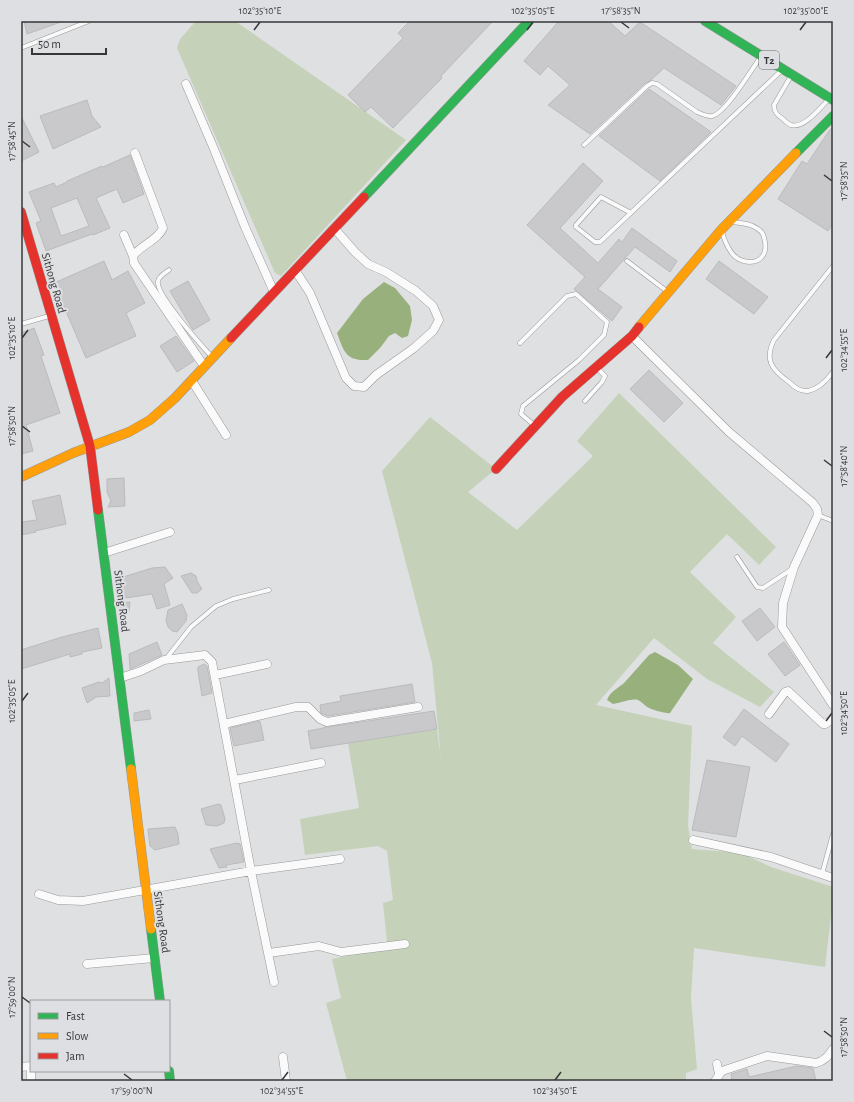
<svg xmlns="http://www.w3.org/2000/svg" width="854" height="1102" viewBox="0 0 854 1102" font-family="'Alegreya Sans',sans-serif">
<rect width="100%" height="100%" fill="#dfe0e2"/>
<!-- green -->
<path fill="#c5d2b9" d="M196,21H235L406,140L281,276L275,273L177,48L180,39Z
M619,393L776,547L759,565L727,534L690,572L736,617L713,643L774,692L760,707L707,679L654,638L596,705L692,726L688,826L692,849L741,853L771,867L833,887V900L825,967L694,948L691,998L697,1069L686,1073V1081H347L326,1003L341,998L332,959L386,948L387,942L383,903L393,900L387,851L378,846L305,855L300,819L359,808L348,743L437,729L441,759L432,663L382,471L430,417L496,469L468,492L517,530L593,456L577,441Z"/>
<!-- water -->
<path fill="#98b07b" d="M384,282L395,288L410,306L412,320L408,336L402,338L395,333L389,336L380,348L368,360C346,361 344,352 337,333L363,299Z
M655,652L678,665L693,679L670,713C667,714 653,710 649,708C645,706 642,702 638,700C632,698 620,703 613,704L607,700C610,691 619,688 625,682C633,673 641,664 649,655Z"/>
<!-- building -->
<path fill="#c9c9cb" stroke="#babbbc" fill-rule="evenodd" d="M24,21H61V22L27,34Z
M410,21H493L441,76L442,78L393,128L371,107L365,112L348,95L403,38L398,33Z
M559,21H608L625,36L640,22L736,86L721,105L664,68L651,80L645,83L590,134L548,105L570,85L548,66L540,75L524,61Z
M649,89L711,132L660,181L599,136Z
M87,100L92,116L101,127L53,149L40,116Z
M21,116L39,152L21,161Z
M833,127V223L828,231L778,199L802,161L807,164L829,131Z
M130,155L144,194L123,203L117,189L96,198L110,228L93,235L92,234L46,251L36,223L41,221L29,192L54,183L56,187L67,182V181L102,166L103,167ZM77,198L89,226L61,236L51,208Z
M583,163L603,181L560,228L598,263L619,239L622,242L632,228L677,261L670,272L635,247L598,289L622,307L612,321L574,289L585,277L527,225Z
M104,261L112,280L128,271L145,303L126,313L136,336L86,358L54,283Z
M719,261L768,297L754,314L706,279Z
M188,281L210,320L193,330L170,291Z
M34,328L44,355L41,356L60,413L26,425L33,451L21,454V333Z
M176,336L194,361L177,372L160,346Z
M649,370L683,403L664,422L630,389Z
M124,478L125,506L108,507L111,501L107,492V479Z
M60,495L66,524L35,531L36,532L21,535V522L37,520L32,501Z
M165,567L173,578L164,584L170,605L157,609L152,594L126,598L120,585V578L152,568Z
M191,573L196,576L197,581L202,589L197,593H192L181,576Z
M130,602L129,611L121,614L118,603Z
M182,604L187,615L186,621L177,632L172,631L168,627L166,620L168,610Z
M760,608L775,627L757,641L742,621Z
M98,628L102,648L82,652V654L70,657V654L21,669V650L62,637Z
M157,642L162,655L130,669L129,654Z
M784,642L800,665L785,676L768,654Z
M204,664L207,666L212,693L202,696L198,671V667Z
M109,678L110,696L95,697V698L87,703L82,688L99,682L102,683Z
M412,684L415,702L328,716L321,713L320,705L341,701L340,696Z
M744,709L789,744L776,762L742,736L735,746L723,737Z
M149,710L151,719L134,721V713Z
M434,711L437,729L311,749L308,731L324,728V727H328Z
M260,721L264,740L234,746L230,728Z
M707,760L750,767L736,837L692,830Z
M218,804L221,805L225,819L224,823L217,826L206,825L201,809Z
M175,827L178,834L179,844L155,850L150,846L148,829Z
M237,843L240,844L244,862L226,865L227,867L219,868L210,849Z
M797,1066L813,1068L816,1081H732L731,1074L747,1069L749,1077Z"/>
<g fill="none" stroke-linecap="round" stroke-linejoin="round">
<!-- lane casing -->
<g stroke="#989899" stroke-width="5">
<path id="lane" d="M21,48L89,21
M791,76L774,105C774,112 777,115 783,119C785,121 788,124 791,125C804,129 820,108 828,100
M584,145L647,86L652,83L657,84L697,112C702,114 707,117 712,116C726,113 751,70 760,58
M631,213L601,197L576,225V227L595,242H600L782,70
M722,232C724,239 727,246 731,252C742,268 769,265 765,242C764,236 763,232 758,229C751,223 740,223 732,222
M627,261L668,292
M833,266L774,340C764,360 772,370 789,382C794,387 800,392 808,391C819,389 827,380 833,372
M169,270C165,273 159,276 158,281C155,294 202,346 212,357
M21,324L49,316
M520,343L567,296L576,294L607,322L604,335L579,360L523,406L521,414L534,425
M585,401L602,382L605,376L597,368
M818,515L833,521
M737,557L757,587L763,588L792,569
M165,660L191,627L216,606L233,599L269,590
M822,874L833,834"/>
</g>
<!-- street casing -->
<g stroke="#989899" stroke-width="9">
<path id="street" d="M186,84L214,149L245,227L274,292
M135,153L163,228C159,239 140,246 133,256L134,263L204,366
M124,235L133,256
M295,270L310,293L346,378L354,386L364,387L376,375L414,348L433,331L439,320L433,306L416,291L386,272L368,264L355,252L334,228
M632,336L729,432L813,503L817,509L818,515L794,567L783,603L782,627L833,705
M192,381L226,435
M104,553L170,532
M215,675L267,664
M120,678L141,671L164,660L205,655L212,662L251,871L274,982
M769,714L785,692L788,691L823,724H825L833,719
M224,724L296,707H308L320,719L327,722L418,707
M235,780L321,763
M693,840L771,857L833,878
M39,894L58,900L83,901L251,871L340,859
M269,953L319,946L341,952L405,944
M87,964L154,958
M283,1057L286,1081
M717,1064L719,1074
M21,1067L31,1066
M31,1081V1066
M715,1081L722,1071L767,1056L816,1063C825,1061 828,1056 833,1049"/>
</g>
<!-- fast casing -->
<g stroke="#989899" stroke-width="10">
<path id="fast" d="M705,21L833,100
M796,153L833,116
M364,197L529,21
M98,510L131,769
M151,929L160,1001
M169,1071L170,1081"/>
</g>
<!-- slow casing -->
<g stroke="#989899" stroke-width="10">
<path id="slow" d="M639,327L721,230L796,153
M21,477L73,453L129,432L150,420L175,398L231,338
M131,769L151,929"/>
</g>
<!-- jam casing -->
<g stroke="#989899" stroke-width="10">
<path id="jam" d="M21,212L90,446L98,510
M231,338L364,197
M496,469L562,397L632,336L639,327"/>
</g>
<!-- lane -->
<use href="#lane" stroke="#fafafb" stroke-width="4"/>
<!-- street -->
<use href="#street" stroke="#fafafb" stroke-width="8"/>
<!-- fast -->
<use href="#fast" stroke="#30b455" stroke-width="9"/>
<!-- slow -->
<use href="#slow" stroke="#ff9f0a" stroke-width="9"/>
<!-- jam -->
<use href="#jam" stroke="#e5322d" stroke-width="9"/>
</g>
<!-- ticks -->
<path fill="none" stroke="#373739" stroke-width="1.5" d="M621,22L629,28M254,30L260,22M527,30L533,22M800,30L806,22M22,141L30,147M824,175L832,181M22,338L28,330M826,358L832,350M22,426L30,432M824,460L832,466M22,701L28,693M826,721L832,713M22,997L30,1003M824,1031L832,1037M124,1074L132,1080M282,1080L288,1072M555,1080L561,1072"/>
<g text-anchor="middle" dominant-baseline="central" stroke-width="4" stroke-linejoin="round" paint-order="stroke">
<!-- shield labels -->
<rect fill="#dedfe3" stroke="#69696c" stroke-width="1" x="759" y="51" width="20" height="18" rx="3"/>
<g font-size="11" font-weight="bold" fill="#373739">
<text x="769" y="60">T2</text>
</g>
<!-- street labels -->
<g font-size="12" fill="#373739" stroke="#dedfe3">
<text transform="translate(54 283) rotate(74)">Sithong Road</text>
<text transform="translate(122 601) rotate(83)">Sithong Road</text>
<text transform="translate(162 922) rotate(82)">Sithong Road</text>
</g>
</g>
<!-- border -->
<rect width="854" height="1102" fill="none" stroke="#dedfe3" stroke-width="44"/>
<!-- legend -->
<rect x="30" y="1000" width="140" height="72" fill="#dedfe3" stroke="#9b9c9f"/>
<rect x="38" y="1013" width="20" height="6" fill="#30b455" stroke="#9b9c9f"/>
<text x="66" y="1020" font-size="12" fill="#373739">Fast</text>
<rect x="38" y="1033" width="20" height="6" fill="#ff9f0a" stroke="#9b9c9f"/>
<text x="66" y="1040" font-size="12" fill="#373739">Slow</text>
<rect x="38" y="1053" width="20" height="6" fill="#e5322d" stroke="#9b9c9f"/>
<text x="66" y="1060" font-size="12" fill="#373739">Jam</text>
<!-- scale -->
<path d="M32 48v6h74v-6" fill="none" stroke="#373739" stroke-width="2"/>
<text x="38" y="48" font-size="12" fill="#373739" stroke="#dedfe3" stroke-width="3" paint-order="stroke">50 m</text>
<rect x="22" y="22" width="810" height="1058" fill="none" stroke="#373739" stroke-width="1.5"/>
<g font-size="10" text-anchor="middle" fill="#373739">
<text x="260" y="14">102°35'10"E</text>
<text x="533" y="14">102°35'05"E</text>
<text x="621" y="14">17°58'35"N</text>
<text x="806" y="14">102°35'00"E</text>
<text transform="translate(11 141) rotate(-90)" y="4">17°58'45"N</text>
<text transform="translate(843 181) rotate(-90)" y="4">17°58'35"N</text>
<text transform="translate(11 338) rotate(-90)" y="4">102°35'10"E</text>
<text transform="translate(843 350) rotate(-90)" y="4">102°34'55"E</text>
<text transform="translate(11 426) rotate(-90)" y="4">17°58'50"N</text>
<text transform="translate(843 466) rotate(-90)" y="4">17°58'40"N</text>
<text transform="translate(11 701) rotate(-90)" y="4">102°35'05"E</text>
<text transform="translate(843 713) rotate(-90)" y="4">102°34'50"E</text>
<text transform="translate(11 997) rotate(-90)" y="4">17°59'00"N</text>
<text transform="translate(843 1037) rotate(-90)" y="4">17°58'50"N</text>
<text x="132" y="1094">17°59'00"N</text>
<text x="282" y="1094">102°34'55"E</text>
<text x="555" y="1094">102°34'50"E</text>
</g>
</svg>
